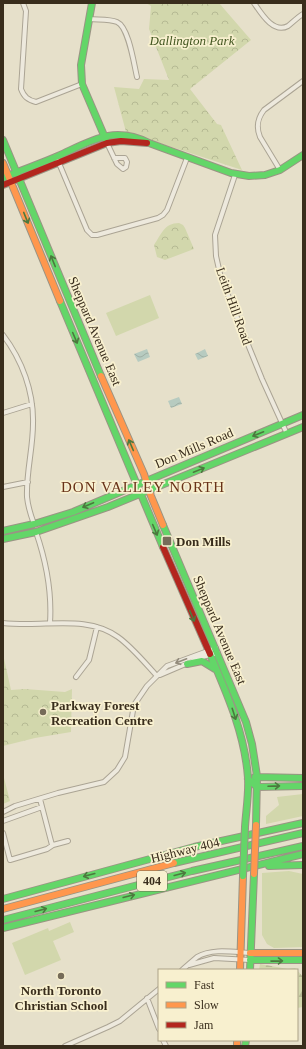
<svg xmlns="http://www.w3.org/2000/svg" width="306" height="1049" viewBox="0 0 306 1049" font-family="Georgia,serif">
<defs>
<pattern id="forest-firs" width="22" height="20" patternUnits="userSpaceOnUse"><rect width="22" height="20" fill="#d2d7ac"/><path d="M5 1l3.5 6h-7zM16 11l3.5 6h-7z" fill="#b5b993"/></pattern>
<pattern id="park-crowns" width="20" height="18" patternUnits="userSpaceOnUse"><rect width="20" height="18" fill="#d2d7ac"/><path d="M2 6a3 3 0 1 1 6 0M12 15a3 3 0 1 1 6 0" fill="none" stroke="#b5b993"/></pattern>
<pattern id="water-waves" width="16" height="10" patternUnits="userSpaceOnUse"><rect width="16" height="10" fill="#b7cbc0"/><path d="M0 5q4-4 8 0t8 0" fill="none" stroke="#9eafa4"/></pattern>
</defs>
<rect width="100%" height="100%" fill="#e6e0ca"/>
<!-- grass -->
<path fill="#d2d7ac" d="M150,295L159,318L116,336L106,313Z
M303,794V816L266,824V816L279,805L277,797Z
M289,871L303,874V947L274,948L267,944L262,935V873Z
M70,922L74,932L53,941L61,960L25,975L12,943L48,928L49,931Z"/>
<!-- forest -->
<path fill="url(#forest-firs)" d="M260,964L288,969L295,968L297,970H259Z
M297,970L303,977V1007L297,1008Z"/>
<!-- park -->
<path fill="url(#park-crowns)" d="M146,3H219L251,40L190,89L217,124L221,125L242,170L126,132L114,87L139,89L144,79L169,80L149,29L151,6Z
M179,223L183,225L185,228L194,249L165,260L157,257L154,245C161,235 164,223 179,223Z
M3,654L11,690L25,689L65,692L72,689L71,732L35,738L3,746Z
M3,774L10,801L3,804Z"/>
<!-- water -->
<path fill="url(#water-waves)" d="M147,349L150,357L138,362L134,354Z
M205,349L208,356L198,360L195,354Z
M179,397L182,404L171,408L168,401Z"/>
<g fill="none" stroke-linecap="round" stroke-linejoin="round">
<!-- street casing -->
<g stroke="#aba494" stroke-width="6">
<path id="street" d="M23,3L26,11L21,89C24,97 28,100 36,102L82,84
M254,3C261,13 273,34 288,26C293,22 298,17 303,14
M89,19C98,20 109,19 117,22C129,27 134,65 137,77
M107,143L117,164L123,169L126,167L127,162L125,158H114
M56,156L87,230L92,235H97L158,218L163,215L167,210L187,158
M280,170L260,137C256,127 257,119 264,110L303,81
M235,175L215,235L216,256L221,278L262,379L287,434
M3,335C22,360 34,392 33,424C33,448 26,473 27,497C28,507 31,516 34,524
M3,413L32,404
M3,487L28,482
M36,532C46,561 52,592 50,623
M3,623C11,624 20,624 28,624C58,624 92,618 118,637C132,647 145,663 157,676
M160,675L202,657L218,653
M76,677L89,660L97,627
M40,799L52,845
M3,812L15,806L58,793L104,782L117,770L125,757L134,705L147,686L167,666L216,648
M3,821L42,807
M3,833L10,860L47,849L53,845L68,841
M189,965L214,958L250,960
M182,970C187,966 192,961 197,957C212,948 233,952 250,953
M147,998L159,1029
M163,1040L166,1046
M65,1046L108,1027L120,1021L159,989"/>
</g>
<!-- fast casing -->
<g stroke="#9a9484" stroke-width="8">
<path id="fast" d="M92,3L81,65L82,84L106,140
M3,140L101,376
M3,178C21,170 40,164 58,156C91,141 113,125 149,143L231,173L249,176L265,175L280,170L303,155
M60,301L163,547
M163,525L246,722L252,744L257,776L256,825
M3,531L34,524L73,512L303,415
M3,539L36,532L108,507L303,427
M210,654C227,694 245,734 248,778C249,794 246,811 245,827
M187,664L202,661L215,669
M255,777L303,778
M248,779L257,787L303,786
M174,863L303,833
M269,866L303,865
M3,899L194,847L303,823
M3,920L192,871L303,846
M3,928L303,854
M250,960H303
M250,970L254,874
M245,1046L246,1040"/>
</g>
<!-- slow casing -->
<g stroke="#9a9484" stroke-width="8">
<path id="slow" d="M3,163L60,301
M101,376L144,474L151,496L163,525
M3,909L174,863
M250,953H303
M240,970L243,876
M237,1040V1046"/>
</g>
<!-- jam casing -->
<g stroke="#9a9484" stroke-width="8">
<path id="jam" d="M3,185L107,143L121,141L147,143
M163,547L210,654"/>
</g>
<!-- street -->
<use href="#street" stroke="#ede9dd" stroke-width="4"/>
<!-- fast -->
<use href="#fast" stroke="#63d668" stroke-width="6"/>
<!-- slow -->
<use href="#slow" stroke="#ff974d" stroke-width="6"/>
<!-- jam -->
<use href="#jam" stroke="#b3261e" stroke-width="6"/>
<!-- fast-bridge casing -->
<g stroke="#9a9484" stroke-width="8" stroke-linecap="butt">
<path id="fast-bridge" d="M243,876L245,827"/>
</g>
<!-- slow-bridge casing -->
<g stroke="#9a9484" stroke-width="8" stroke-linecap="butt">
<path id="slow-bridge" d="M254,874L256,825"/>
</g>
<!-- fast-bridge -->
<use href="#fast-bridge" stroke="#63d668" stroke-width="6"/>
<!-- slow-bridge -->
<use href="#slow-bridge" stroke="#ff974d" stroke-width="6"/>
</g>
<!-- one-way arrows -->
<defs><path id="oneway-shaft" d="M-6 0H5M1.5-3L5.5 0L1.5 3" fill="none" stroke-width="1.6" stroke-linecap="round" stroke-linejoin="round"/></defs>
<g stroke="#4c793e">
<use href="#oneway-shaft" transform="translate(26 218) rotate(68)"/>
<use href="#oneway-shaft" transform="translate(53 261) rotate(-112)"/>
<use href="#oneway-shaft" transform="translate(75 338) rotate(67)"/>
<use href="#oneway-shaft" transform="translate(258 434) rotate(158)"/>
<use href="#oneway-shaft" transform="translate(131 445) rotate(-113)"/>
<use href="#oneway-shaft" transform="translate(199 470) rotate(-22)"/>
<use href="#oneway-shaft" transform="translate(88 505) rotate(157)"/>
<use href="#oneway-shaft" transform="translate(155 530) rotate(67)"/>
<use href="#oneway-shaft" transform="translate(192 616) rotate(67)"/>
<use href="#oneway-shaft" transform="translate(234 714) rotate(72)"/>
<use href="#oneway-shaft" transform="translate(274 786) rotate(-2)"/>
<use href="#oneway-shaft" transform="translate(180 874) rotate(-14)"/>
<use href="#oneway-shaft" transform="translate(89 875) rotate(165)"/>
<use href="#oneway-shaft" transform="translate(129 896) rotate(-14)"/>
<use href="#oneway-shaft" transform="translate(41 910) rotate(-15)"/>
<use href="#oneway-shaft" transform="translate(277 961) rotate(-1)"/>
</g>
<use stroke="#938b7c" href="#oneway-shaft" transform="translate(181 661) rotate(159)"/>
<!-- markers -->
<g fill="#766c59" stroke="#f8f0cf" stroke-width="1.5">
<rect x="162" y="536" width="10" height="10" rx="2"/>
<circle cx="43" cy="712" r="4"/>
<circle cx="61" cy="976" r="4"/>
</g>
<g text-anchor="middle" dominant-baseline="central" stroke-width="3.5" stroke-linejoin="round" paint-order="stroke">
<!-- shield labels -->
<rect fill="#f8f0cf" stroke="#726852" stroke-width="1" x="137" y="871" width="30" height="20" rx="3"/>
<g font-size="12" font-weight="bold" fill="#392d1c">
<text x="152" y="881">404</text>
</g>
<!-- park labels -->
<g font-size="13" font-style="italic" fill="#435721" stroke="#f8f0cf">
<text x="192" y="40">Dallington Park</text>
</g>
<!-- street labels -->
<g font-size="13" fill="#392d1c" stroke="#f8f0cf">
<text transform="translate(234 306) rotate(70)">Leith Hill Road</text>
<text transform="translate(95 331) rotate(67)">Sheppard Avenue East</text>
<text transform="translate(194 448) rotate(-23)">Don Mills Road</text>
<text transform="translate(220 630) rotate(67)">Sheppard Avenue East</text>
<text transform="translate(185 850) rotate(-14)">Highway 404</text>
</g>
<!-- poi labels -->
<g font-size="13" font-weight="bold" fill="#392d1c" stroke="#f8f0cf" text-anchor="start">
<text x="176" y="541">Don Mills</text>
<text x="51" y="705">Parkway Forest<tspan x="51" dy="15">Recreation Centre</tspan></text>
<text x="61" y="990" text-anchor="middle">North Toronto<tspan x="61" dy="15">Christian School</tspan></text>
</g>
<!-- quarter labels -->
<g font-size="15" letter-spacing="1" fill="#683218" stroke="#f8f0cf">
<text x="143" y="487">DON VALLEY NORTH</text>
</g>
</g>
<!-- border -->
<rect width="306" height="1049" fill="none" stroke="#392d1c" stroke-width="8"/>
<!-- legend -->
<rect x="158" y="969" width="140" height="72" fill="#f8f0cf" stroke="#aca287"/>
<rect x="166" y="982" width="20" height="6" fill="#63d668" stroke="#aca287"/>
<text x="194" y="989" font-size="12" fill="#392d1c">Fast</text>
<rect x="166" y="1002" width="20" height="6" fill="#ff974d" stroke="#aca287"/>
<text x="194" y="1009" font-size="12" fill="#392d1c">Slow</text>
<rect x="166" y="1022" width="20" height="6" fill="#b3261e" stroke="#aca287"/>
<text x="194" y="1029" font-size="12" fill="#392d1c">Jam</text>
</svg>
